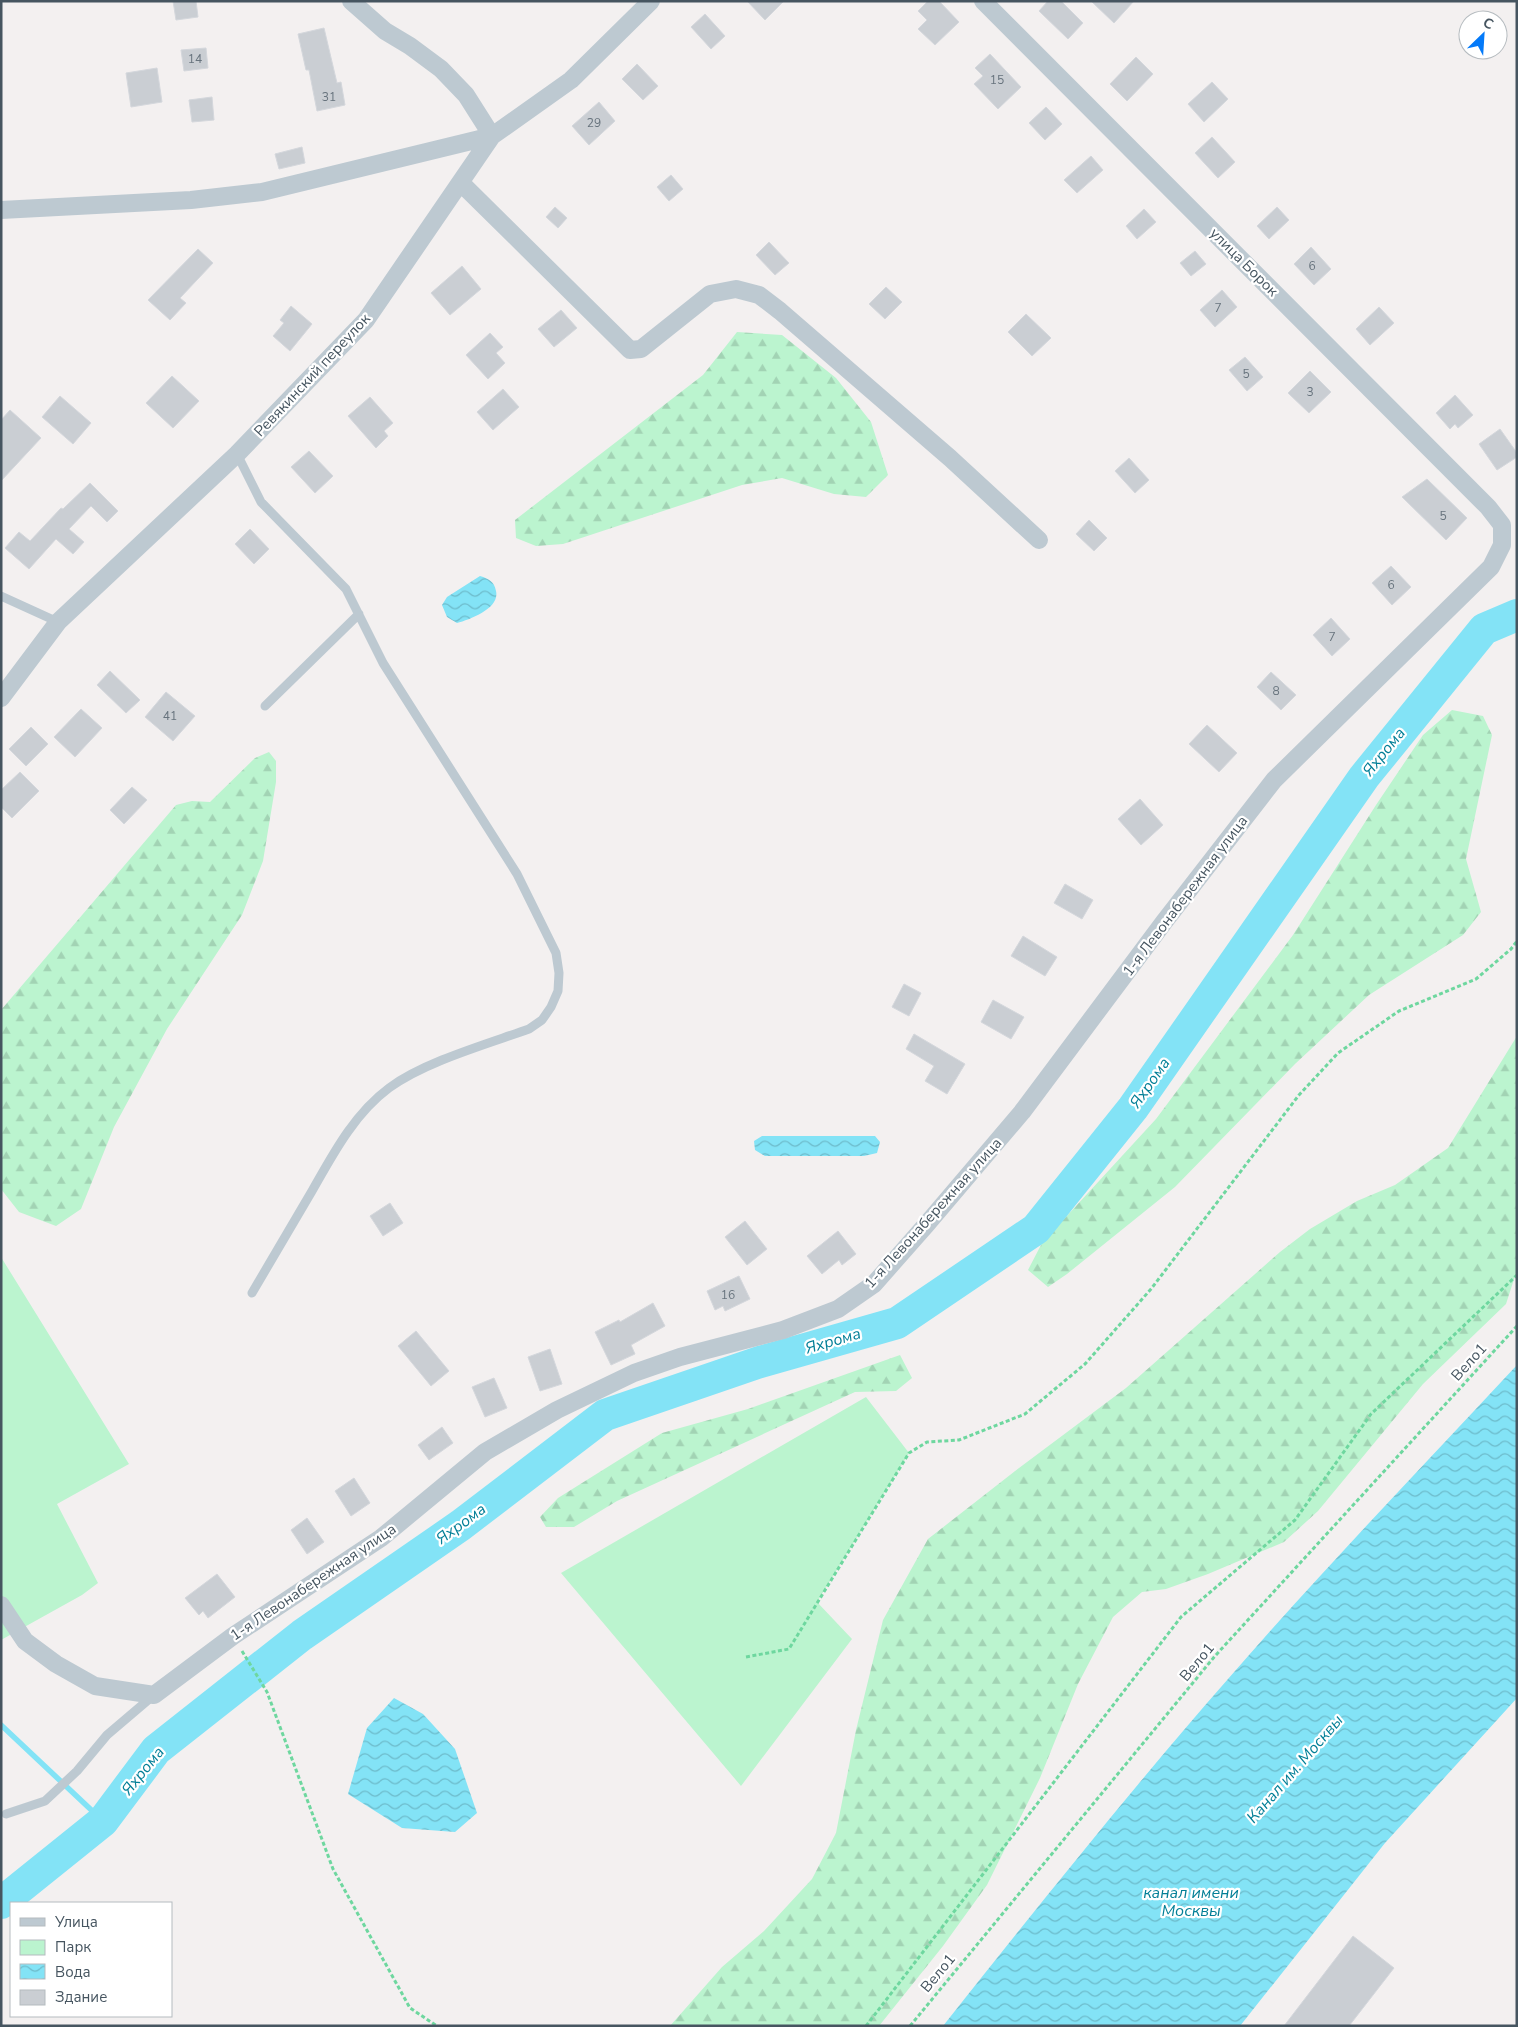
<svg xmlns="http://www.w3.org/2000/svg" width="1518" height="2027" viewBox="0 0 1518 2027" font-family="'Nunito Sans',sans-serif">
<defs>
<pattern id="forest-firs" width="22" height="20" patternUnits="userSpaceOnUse" patternTransform="scale(1.25)"><rect width="22" height="20" fill="#bbf4cf"/><path d="M5 1l3.5 6h-7zM16 11l3.5 6h-7z" fill="#a2d3b4"/></pattern>
<pattern id="water-waves" width="16" height="10" patternUnits="userSpaceOnUse" patternTransform="scale(1.25)"><rect width="16" height="10" fill="#83e3f6"/><path d="M0 5q4-4 8 0t8 0" fill="none" stroke="#6dbbcb"/></pattern>
</defs>
<rect width="100%" height="100%" fill="#f3f0f0"/>
<!-- green -->
<path fill="#bbf4cf" d="M1,1257L129,1464L57,1504L98,1583L82,1595L1,1640Z
M866,1397L909,1453L817,1602L852,1639L741,1786L561,1573Z"/>
<!-- forest -->
<path fill="url(#forest-firs)" d="M737,332L782,335L836,378L871,422L888,475L866,497L834,494L782,478L742,485L563,544L536,546L516,538L515,520L703,375Z
M1452,710L1483,716L1492,735L1466,859L1481,912L1463,935L1369,995L1295,1064L1175,1187L1067,1274L1048,1287L1028,1270L1042,1243L1156,1119L1293,935L1376,805L1423,735Z
M269,752L276,761V782L263,861L242,915L167,1029L114,1127L81,1209L56,1226L19,1212L1,1189V1010L176,805L192,801L210,802L255,758Z
M1517,1036V1270L1506,1304L1423,1384L1318,1511L1284,1542L1208,1574L1166,1589L1142,1592L1113,1617L1078,1684L1040,1778L987,1885L943,1946L879,2026H670L722,1967L764,1931L812,1879L836,1833L856,1730L883,1620L928,1539L1019,1468L1126,1388L1280,1252L1310,1229L1357,1201L1395,1185L1448,1148Z
M900,1355L912,1378L896,1391L855,1392L617,1501L574,1527H546L540,1517L558,1498L662,1433L748,1409Z"/>
<!-- water -->
<path fill="url(#water-waves)" d="M480,576C489,579 494,581 496,591C500,608 471,619 457,623L447,617L442,605L447,597Z
M762,1136H875L880,1142L877,1153L864,1156H765L755,1150L754,1141Z
M1517,1365V1698L1385,1843L1240,2026H943C1036,1909 1129,1792 1228,1679C1321,1572 1420,1469 1517,1365Z
M394,1698L423,1714L455,1749L477,1813L455,1832L402,1828L348,1794L367,1728Z"/>
<g fill="none" stroke-linecap="round" stroke-linejoin="round">
<!-- stream -->
<path stroke="#83e3f6" stroke-width="5.5" d="M1,1725L103,1821"/>
<!-- river -->
<path stroke="#83e3f6" stroke-width="32" d="M1,1903L103,1821L156,1750L302,1635L461,1525L605,1415L760,1362L897,1323L1036,1229L1133,1108L1364,777L1484,629L1517,615"/>
</g>
<!-- building -->
<path fill="#caced3" stroke="#d4d7dc" d="M173,1H196L198,17L176,20Z
M747,1H784L765,20Z
M928,1H939L959,22L935,45L918,29L927,20L918,11Z
M1048,1H1061L1083,23L1068,39L1039,11Z
M1091,1H1134L1114,23Z
M705,14L725,36L711,49L691,27Z
M324,28L337,83L341,82L345,105L317,111L309,70H306L298,34Z
M206,48L208,68L184,71L181,50Z
M990,54L1021,87L998,109L974,84L983,76L975,68Z
M1136,57L1153,74L1127,101L1110,84Z
M637,64L658,86L643,100L622,79Z
M157,68L162,102L131,107L126,73Z
M1212,82L1228,99L1204,122L1188,104Z
M212,97L214,120L192,122L189,100Z
M599,102L615,121L589,145L572,126Z
M1046,107L1062,124L1045,140L1029,123Z
M1212,137L1235,162L1218,178L1195,153Z
M302,147L305,163L279,169L275,154Z
M1091,156L1103,170L1077,193L1064,180Z
M671,175L683,189L669,201L657,187Z
M555,207L567,218L558,228L546,217Z
M1277,207L1289,220L1269,239L1257,226Z
M1144,209L1156,222L1137,239L1126,226Z
M769,242L789,263L775,275L756,255Z
M1311,247L1331,269L1314,285L1294,264Z
M198,249L213,263L180,298L186,303L170,320L148,300Z
M1195,251L1206,264L1191,276L1180,263Z
M462,266L481,289L450,315L431,293Z
M886,287L902,302L885,319L869,304Z
M1222,290L1237,307L1215,327L1200,310Z
M291,306L312,324L290,351L273,336L284,323L280,320Z
M1379,307L1394,323L1370,345L1356,329Z
M561,310L577,328L554,347L538,329Z
M1026,314L1051,338L1032,356L1008,332Z
M490,333L503,347L496,353L505,363L488,379L466,355Z
M1245,357L1263,377L1247,391L1229,370Z
M1310,371L1331,392L1309,413L1288,393Z
M172,376L199,401L173,428L146,403Z
M503,389L519,407L493,430L477,412Z
M1455,395L1473,415L1458,428L1455,424L1450,429L1436,413Z
M60,396L91,423L73,444L42,417Z
M370,397L393,423L384,431L388,436L376,448L348,416Z
M10,410L41,438L1,481V420Z
M1500,429L1517,453V457L1497,470L1479,444Z
M309,451L333,476L315,493L291,467Z
M1129,458L1149,480L1135,493L1115,471Z
M1427,479L1467,518L1446,540L1402,497Z
M90,483L118,511L107,522L91,506L69,529L84,542L73,554L56,539L29,569L5,548L19,532L30,541L61,508L63,509Z
M1089,520L1107,538L1094,551L1076,534Z
M250,529L269,549L254,564L235,544Z
M1391,566L1411,587L1392,605L1372,583Z
M1331,618L1350,639L1332,656L1313,635Z
M110,671L140,700L126,713L97,685Z
M1271,672L1296,695L1281,710L1257,687Z
M166,692L195,716L173,741L145,717Z
M81,709L102,728L75,757L54,737Z
M1207,725L1237,753L1219,772L1189,744Z
M31,727L48,744L26,766L9,749Z
M20,772L39,791L12,818L1,807V790Z
M132,787L147,800L124,824L110,810Z
M1140,799L1163,825L1141,845L1118,819Z
M1065,884L1093,900L1082,919L1054,903Z
M1023,936L1057,957L1045,976L1011,956Z
M904,984L921,993L909,1016L892,1007Z
M993,1000L1024,1017L1011,1039L981,1022Z
M914,1034L965,1064L947,1094L925,1081L934,1066L906,1049Z
M390,1203L403,1223L383,1236L370,1216Z
M745,1221L767,1249L747,1265L725,1237Z
M838,1231L856,1254L842,1265L839,1260L822,1274L807,1256Z
M739,1276L750,1299L725,1311L723,1306L715,1310L707,1291Z
M653,1303L665,1326L631,1345L635,1354L611,1365L595,1332L619,1320L620,1322Z
M416,1331L449,1371L431,1386L398,1346Z
M550,1349L562,1384L540,1391L528,1357Z
M494,1378L507,1408L485,1417L472,1387Z
M442,1427L453,1443L429,1460L418,1445Z
M354,1478L370,1503L351,1516L335,1491Z
M307,1518L324,1542L307,1554L291,1530Z
M217,1574L235,1597L208,1618L203,1611L199,1615L185,1598Z
M1353,1936L1394,1968L1349,2026H1284Z"/>
<g fill="none" stroke-linecap="round" stroke-linejoin="round">
<!-- path -->
<path stroke="#6ed79f" stroke-width="3" stroke-dasharray="4 2.5" stroke-linecap="butt" d="M242,1651L267,1692L333,1869L410,2008L437,2026
M746,1657L789,1649L909,1453L927,1442L959,1440L1025,1414L1085,1364L1151,1289L1299,1095L1338,1053L1399,1011L1476,979L1511,949L1517,941
M866,2026L1181,1617L1295,1520L1371,1414L1517,1275
M910,2026L1215,1656L1517,1326"/>
<!-- lane -->
<path stroke="#bdc9d1" stroke-width="9" d="M237,454L261,502L346,589L383,663L517,874L556,953L559,973L558,991L551,1007L542,1020L529,1029C487,1044 424,1062 389,1088C354,1114 333,1154 312,1191C292,1225 272,1259 252,1293
M1,596L58,622
M265,706L359,614
M6,1814L45,1801L77,1771L107,1735L154,1695"/>
<!-- street -->
<path stroke="#bdc9d1" stroke-width="18" d="M461,183L630,350L641,349L710,294L736,289L759,295L780,311L950,458L1039,540
M1,210L191,200L262,192L492,136L466,95L441,69L410,46L385,31L351,1
M1,698L58,622L237,454L366,320L492,136L571,80L651,1
M1,1605L25,1641L56,1664L95,1686L154,1695L233,1636L381,1538L485,1452L557,1410L634,1373L680,1357L783,1330L838,1309L874,1284L926,1225L1022,1112L1164,922L1274,780L1491,567L1502,545V525L1488,507L983,1"/>
</g>
<g text-anchor="middle" dominant-baseline="central" stroke-width="4.5" stroke-linejoin="round" paint-order="stroke">
<!-- number labels -->
<g font-size="12" fill="#67737d">
<text x="195" y="59">14</text>
<text x="997" y="80">15</text>
<text x="329" y="97">31</text>
<text x="594" y="123">29</text>
<text x="1312" y="266">6</text>
<text x="1218" y="308">7</text>
<text x="1246" y="374">5</text>
<text x="1310" y="392">3</text>
<text x="1443" y="516">5</text>
<text x="1391" y="585">6</text>
<text x="1332" y="637">7</text>
<text x="1276" y="691">8</text>
<text x="170" y="716">41</text>
<text x="728" y="1295">16</text>
</g>
<!-- street labels -->
<g font-size="15" fill="#465560" stroke="#fff">
<text transform="translate(1244 262) rotate(45)">улица Борок</text>
<text transform="translate(312 375) rotate(-47)">Ревякинский переулок</text>
<text transform="translate(1185 896) rotate(-53)">1-я Левонабережная улица</text>
<text transform="translate(933 1213) rotate(-48)">1-я Левонабережная улица</text>
<text transform="translate(1469 1362) rotate(-48)">Вело1</text>
<text transform="translate(313 1582) rotate(-34)">1-я Левонабережная улица</text>
<text transform="translate(1197 1662) rotate(-50)">Вело1</text>
<text transform="translate(938 1973) rotate(-50)">Вело1</text>
</g>
<!-- water labels -->
<g font-size="16" font-style="italic" fill="#037f97" stroke="#fff">
<text transform="translate(1384 752) rotate(-51)">Яхрома</text>
<text transform="translate(1150 1083) rotate(-55)">Яхрома</text>
<text transform="translate(833 1341) rotate(-16)">Яхрома</text>
<text transform="translate(461 1524) rotate(-36)">Яхрома</text>
<text transform="translate(1295 1769) rotate(-49)">Канал им. Москвы</text>
<text transform="translate(143 1771) rotate(-51)">Яхрома</text>
<text x="1191" y="1893">канал имени<tspan x="1191" dy="18">Москвы</tspan></text>
</g>
</g>
<!-- border -->
<rect width="1518" height="2027" fill="none" stroke="#465560" stroke-width="5"/>
<!-- legend -->
<rect x="10" y="1902" width="162" height="115" fill="#ffffff" stroke="#b5bbbf"/>
<rect x="20" y="1918" width="25" height="8" fill="#bdc9d1" stroke="#b5bbbf"/>
<text x="55" y="1927" font-size="15" fill="#465560">Улица</text>
<rect x="20" y="1940" width="25" height="15" fill="#bbf4cf" stroke="#b5bbbf"/>
<text x="55" y="1952" font-size="15" fill="#465560">Парк</text>
<rect x="20" y="1964" width="25" height="15" fill="url(#water-waves)" stroke="#b5bbbf"/>
<text x="55" y="1977" font-size="15" fill="#465560">Вода</text>
<rect x="20" y="1990" width="25" height="15" fill="#caced3" stroke="#b5bbbf"/>
<text x="55" y="2002" font-size="15" fill="#465560">Здание</text>
<!-- north arrow -->
<g transform="translate(1483 35) rotate(25)"><circle r="24" fill="#ffffff" stroke="#b5bbbf"/>
<path d="M0-4L9 19L0 12L-9 19Z" fill="#047af9"/>
<text y="-8" font-size="14" font-weight="bold" text-anchor="middle" fill="#465560">С</text>
</g>
</svg>
